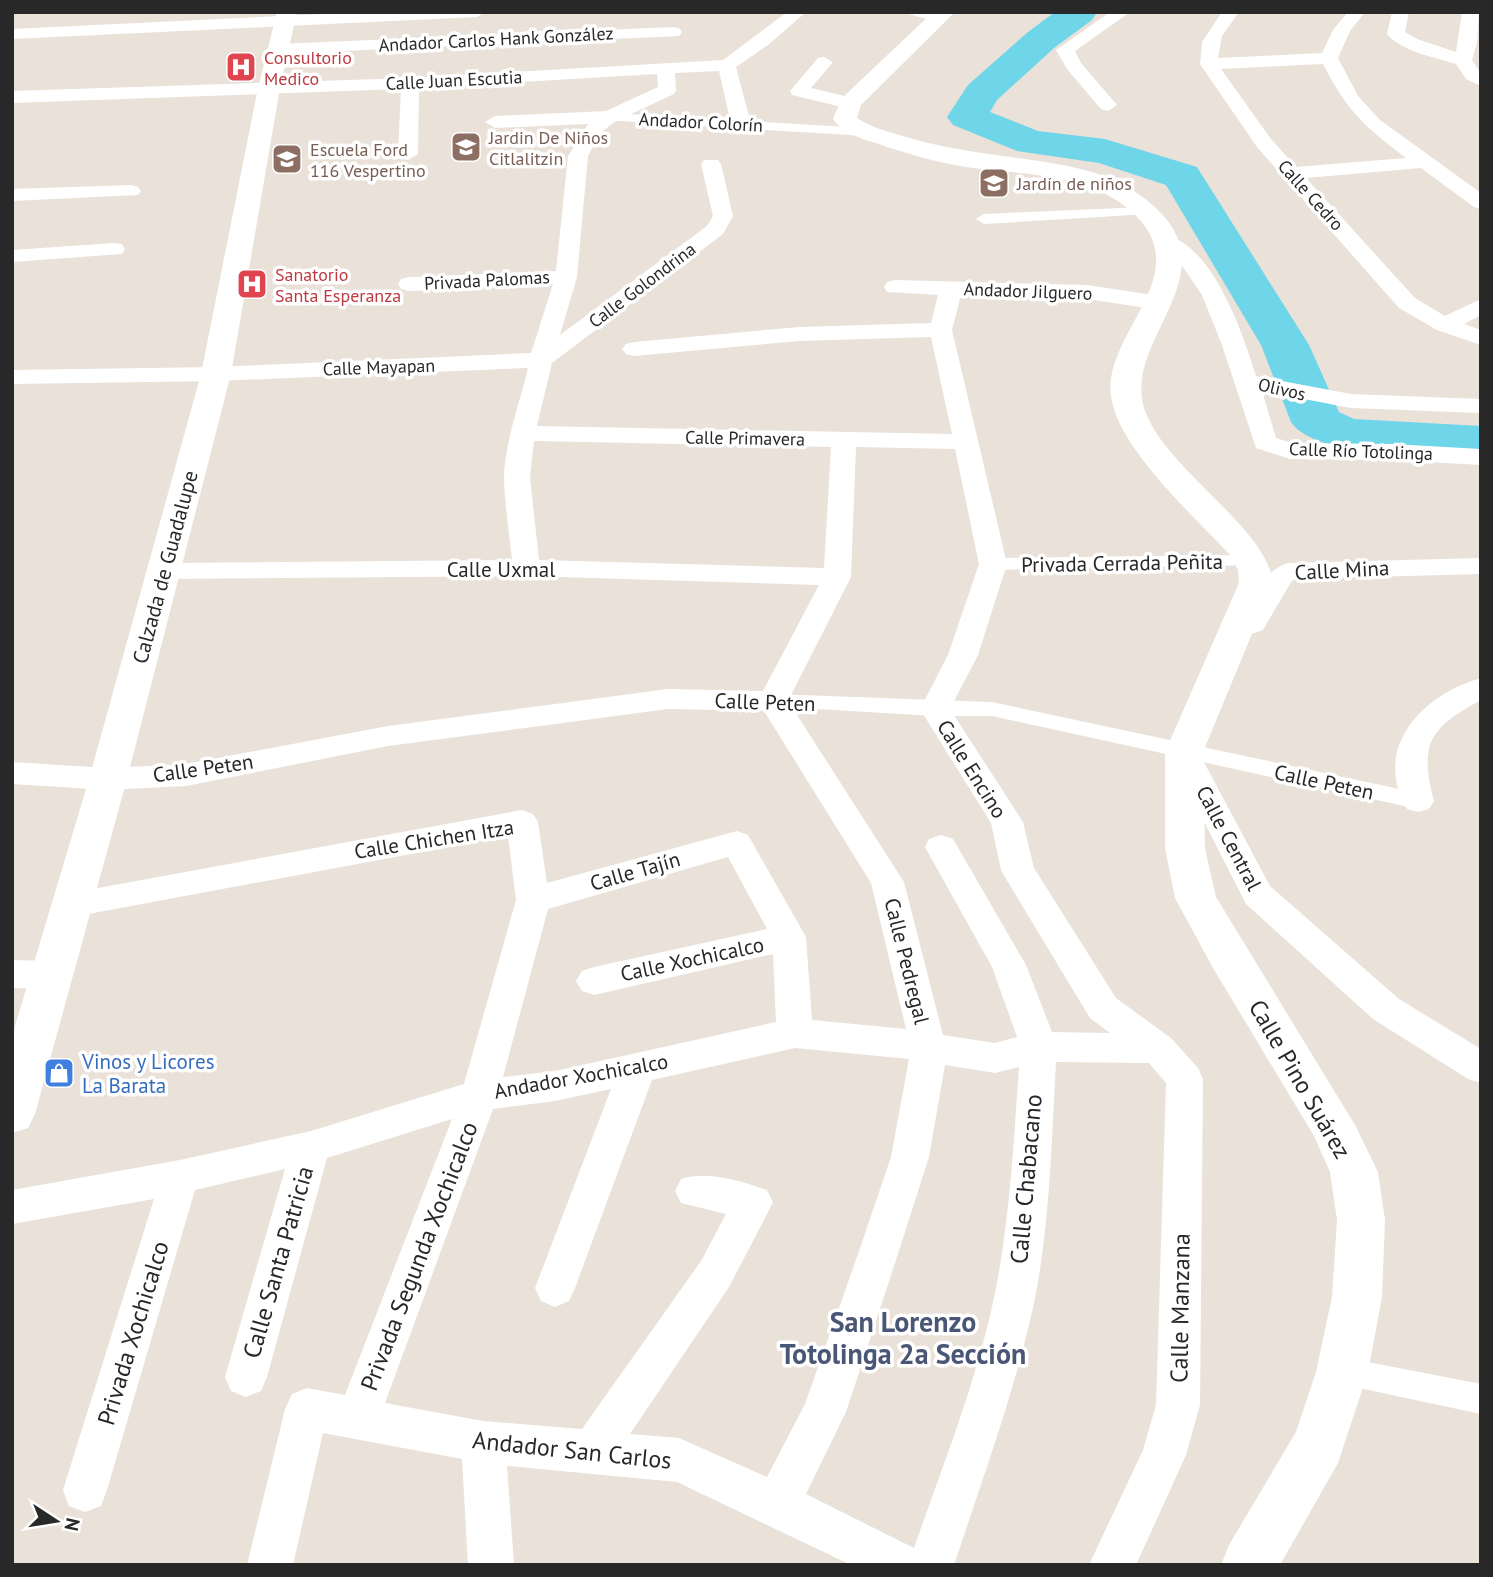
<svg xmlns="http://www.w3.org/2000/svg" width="1493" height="1577" viewBox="0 0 1493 1577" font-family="'PT Sans',sans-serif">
<rect width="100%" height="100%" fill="#eae1d9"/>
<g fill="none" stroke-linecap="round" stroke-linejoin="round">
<!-- river -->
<path fill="#6fd5e9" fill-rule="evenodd" d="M1055,12H1097L1092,20L1054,48L997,100L990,112L1038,131L1105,139L1197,167L1309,345L1339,412L1354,419L1481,426V458C1435,455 1317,460 1291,422L1261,345L1166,185L1099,163L1017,151L953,125L947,117L968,85L1028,32Z"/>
<!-- pedestrian -->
<path fill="#fff" fill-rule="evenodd" d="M901,12H927L944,18L938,22Z
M609,113L866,128L873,132L866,136L604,120V114Z
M1144,207L1149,208L1151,211L1149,214L984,224L976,219L984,214Z
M1252,555L1259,557L1262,561L1259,565L993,570L986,568L983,564L986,560L993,558Z
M773,694L992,702L1418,793L1426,795L1429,801L1426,807L1418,809L992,716H935L765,706L762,701L765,696Z
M1342,1357L1481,1384V1414L1331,1382L1327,1372L1331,1362Z"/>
<!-- minor -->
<path fill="#fff" fill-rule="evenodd" d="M364,12H485L477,17L12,39V29Z
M787,12H806L768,45L736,67L751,124L748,128L741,130L731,124L719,71L675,73L676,90L674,94L616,121L600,133L588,156L577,277L560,335L707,226L713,216L701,164L704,160H718L721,164L733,216L723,234L552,363L537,426L952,434L931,337L799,341L634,356L626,354L622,349L626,344L634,342L799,327L931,323L938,295L887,292L884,287L887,282L895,280L1087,285L1160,296L1168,298L1171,303L1168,308L1160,310L1087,299L961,295L952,330L1007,564L978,655L950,709L1023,822L1034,868L1116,998L1171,1038L1198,1068L1203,1079L1200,1405L1186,1455L1136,1565H1089L1143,1450L1156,1405L1166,1083L1149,1063L1056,1062C1051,1148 1050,1237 1030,1321C1010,1404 981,1484 954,1565H851L677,1482L507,1466L514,1565H468L462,1459L323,1433L293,1565H247L285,1409L292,1394L307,1388L345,1395L452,1119L327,1158L267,1377L261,1391L246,1397L231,1391L225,1377L285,1169L195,1190L107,1490L101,1506L85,1512L69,1506L63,1490L154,1199L12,1224V1190L180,1160L311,1131L464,1084L516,900L508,836L72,917L60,913L55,904L60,895L522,810L533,814L538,822L547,883L737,831L748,835L806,937L812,1020L906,1029L871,883L764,711L668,709L388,746L186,786L108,790L12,784V762L108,768L186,764L388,726L668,689L763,691L819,585L526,576L165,579L155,577L151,571L155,565L165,563L512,560C509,533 505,505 504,479C504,444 520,403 528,368L216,381L12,384V370L216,367L531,353L553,284L409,291L401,289L398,284L401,279L409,277L556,271L568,156L588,124L495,128L485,122L495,116L606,111L658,87L657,74L419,88L418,154L408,160L398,154L401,89L12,103V91L410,78L723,60ZM534,441L831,447L824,568L539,560L530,477ZM856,447L955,449L979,564L948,655L920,709L991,823L1001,870L1006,879L1090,1018L1110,1033L1052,1032L1026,965L953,839L941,835L929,839L925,847L992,967L1017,1037L995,1043L943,1035L904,882L788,701L851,577ZM728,857L767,929L594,967L582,971L576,981L582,991L594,995L773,954L776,1022L555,1071L503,1077L548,909ZM795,1048L909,1059L891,1157L857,1257L805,1404L767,1477L679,1438L630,1434L729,1287L767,1214L773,1202L767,1190C742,1181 706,1170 681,1179L675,1191L681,1203L726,1214L701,1261L582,1429L483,1421L385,1403L493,1109L555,1101L611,1089L535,1288L541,1301L555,1307L569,1301L575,1288L652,1080ZM945,1065L995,1073L1019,1067C1013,1151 1009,1238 989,1320C970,1398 940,1473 914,1548L806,1494L846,1412L897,1257L929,1157Z
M1110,12H1130L1075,51L1081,63L1117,105L1108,111L1101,109L1067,69L1056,50Z
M1222,12H1239L1222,36L1218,58L1322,53L1333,30L1348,12H1365L1350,31L1338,58L1358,96L1380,120L1481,193V209L1474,207L1421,168L1306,178L1415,298L1445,316L1481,299V315L1464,324L1481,330V345L1437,330L1399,308L1257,147L1200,64L1202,42ZM1323,64C1348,112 1363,125 1406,158L1296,167L1271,139L1221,69Z
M1392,12H1409L1405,32L1417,39L1456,52L1462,12H1479L1477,43L1472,60L1481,73V86L1466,79L1456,64C1435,57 1402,52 1387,34Z
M673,27L679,28L682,32L679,36L278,54L269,49L278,44Z
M824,57L833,62L811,88L857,99L859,103L857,107L850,109L792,95L790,91L818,58Z
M131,185L138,187L141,191L138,195L12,201V189Z
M1166,235C1214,247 1243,334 1256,376L1351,394L1481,399V413L1351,408L1262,391L1276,438L1292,443L1392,444L1481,449V465L1392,460L1290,459L1256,448L1222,345L1202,295L1180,263L1155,241L1158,236Z
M114,243L122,244L125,249L122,254L12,262V250Z
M1481,558V574L1295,579L1291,582L1263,630L1234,640L1224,637L1220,631C1226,621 1236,624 1243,617C1262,599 1260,570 1289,563Z
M1481,678V700C1429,728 1419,744 1434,801L1429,809L1418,812L1407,809C1371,748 1423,694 1481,678Z
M1184,742L1195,745L1199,753L1270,886L1399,999L1481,1049V1083L1468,1079L1373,1019L1246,904L1169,753L1173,745Z
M12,960L52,961L64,965L69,975L64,985L52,989L12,988Z"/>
<!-- tertiary -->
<path fill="#fff" fill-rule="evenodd" d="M277,12H297L280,88L231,374L127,779L35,1114L28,1128L12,1133V1036L89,779L201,374L258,88Z
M933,12H955L861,105L857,118C869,126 882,130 896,134C951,152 1006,155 1063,165C1100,172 1134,185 1161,213C1226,282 1116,345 1147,416C1171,472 1268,530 1273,583L1203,752L1205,848L1216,897L1355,1125L1378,1172L1385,1220L1382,1297L1368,1372L1338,1463L1280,1565H1221L1229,1545L1296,1432L1316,1372L1332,1297L1337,1220L1330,1172L1314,1136L1213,968L1175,898L1165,848V752L1239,583L1238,570L1231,556C1195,517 1124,454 1112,402C1096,336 1202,276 1132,212C1088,172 1021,175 966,167C936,162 907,154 879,144C862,139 844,134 833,119L842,98Z"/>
</g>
<!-- icons -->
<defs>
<g id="hospital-square" transform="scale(1.575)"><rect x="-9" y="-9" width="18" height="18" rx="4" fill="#e0444e" stroke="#fff"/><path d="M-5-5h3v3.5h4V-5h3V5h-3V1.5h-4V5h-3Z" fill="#fff"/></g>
<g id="school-square" transform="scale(1.575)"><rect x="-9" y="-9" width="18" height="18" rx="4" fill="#8d6e63" stroke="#fff"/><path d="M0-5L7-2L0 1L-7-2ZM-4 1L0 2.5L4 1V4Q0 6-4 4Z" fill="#fff"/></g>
<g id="shop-square" transform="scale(1.575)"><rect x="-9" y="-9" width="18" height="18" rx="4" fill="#3f7fe0" stroke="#fff"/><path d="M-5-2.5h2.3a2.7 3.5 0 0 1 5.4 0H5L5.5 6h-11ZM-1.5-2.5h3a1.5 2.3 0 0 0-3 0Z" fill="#fff"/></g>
</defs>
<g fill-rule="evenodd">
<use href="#hospital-square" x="241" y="67"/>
<use href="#school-square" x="466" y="147"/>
<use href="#school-square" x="287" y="159"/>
<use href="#school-square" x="994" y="183"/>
<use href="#hospital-square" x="252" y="284"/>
<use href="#shop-square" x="59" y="1073"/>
</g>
<g text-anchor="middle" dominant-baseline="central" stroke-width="7" stroke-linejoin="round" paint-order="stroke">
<!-- far-street labels -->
<g font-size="18" fill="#282828" stroke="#fff">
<text transform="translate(496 39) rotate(-3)">Andador Carlos Hank González</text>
<text transform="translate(454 80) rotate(-3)">Calle Juan Escutia</text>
<text transform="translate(701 122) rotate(3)">Andador Colorín</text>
<text transform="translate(1311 195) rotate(48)">Calle Cedro</text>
<text transform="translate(487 280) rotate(-3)">Privada Palomas</text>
<text transform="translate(642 285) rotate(-37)">Calle Golondrina</text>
<text transform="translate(1028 291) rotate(2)">Andador Jilguero</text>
<text transform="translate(379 367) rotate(-2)">Calle Mayapan</text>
<text transform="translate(1282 389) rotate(13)">Olivos</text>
<text transform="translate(745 438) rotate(1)">Calle Primavera</text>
<text transform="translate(1361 451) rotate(2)">Calle Río Totolinga</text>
</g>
<!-- far-health labels -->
<g font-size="18" fill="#be3a42" stroke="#fff" text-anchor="start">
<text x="264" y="57">Consultorio<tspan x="264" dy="21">Medico</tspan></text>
<text x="275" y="274">Sanatorio<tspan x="275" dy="21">Santa Esperanza</tspan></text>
</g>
<!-- far-education labels -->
<g font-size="18" fill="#785e54" stroke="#fff" text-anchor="start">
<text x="489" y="137">Jardin De Niños<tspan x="489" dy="21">Citlalitzin</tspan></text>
<text x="310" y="149">Escuela Ford<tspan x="310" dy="21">116 Vespertino</tspan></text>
<text x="1017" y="183">Jardín de niños</text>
</g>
<!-- street labels -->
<g font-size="21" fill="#282828" stroke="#fff">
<text transform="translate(1122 563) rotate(-1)">Privada Cerrada Peñita</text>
<text transform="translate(165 567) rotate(-75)">Calzada de Guadalupe</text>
<text x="501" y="569">Calle Uxmal</text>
<text transform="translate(1342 570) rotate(-3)">Calle Mina</text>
<text transform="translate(765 702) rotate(2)">Calle Peten</text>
<text transform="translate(203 768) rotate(-8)">Calle Peten</text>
<text transform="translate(972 769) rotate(58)">Calle Encino</text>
<text transform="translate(1324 782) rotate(12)">Calle Peten</text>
<text transform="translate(1229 838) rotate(62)">Calle Central</text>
<text transform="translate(434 839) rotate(-9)">Calle Chichen Itza</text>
<text transform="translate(635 871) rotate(-16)">Calle Tajín</text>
<text transform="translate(692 959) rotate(-12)">Calle Xochicalco</text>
<text transform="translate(907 961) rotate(76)">Calle Pedregal</text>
<text transform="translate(581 1076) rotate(-10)">Andador Xochicalco</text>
</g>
<!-- shop labels -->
<g font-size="21" fill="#366cbe" stroke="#fff" text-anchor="start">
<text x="82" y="1061">Vinos y Licores<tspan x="82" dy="24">La Barata</tspan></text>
</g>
<!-- near-street labels -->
<g font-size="24" fill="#282828" stroke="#fff">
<text transform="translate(1300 1079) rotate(60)">Calle Pino Suárez</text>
<text transform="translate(1026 1179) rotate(-85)">Calle Chabacano</text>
<text transform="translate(419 1256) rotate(-69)">Privada Segunda Xochicalco</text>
<text transform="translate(278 1262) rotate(-74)">Calle Santa Patricia</text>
<text transform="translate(1180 1308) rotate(-89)">Calle Manzana</text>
<text transform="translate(133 1333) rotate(-73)">Privada Xochicalco</text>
<text transform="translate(572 1450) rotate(6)">Andador San Carlos</text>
</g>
<!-- near-neighbourhood labels -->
<g font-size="28" font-weight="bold" fill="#4a5676" stroke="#fff">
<text x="903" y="1321">San Lorenzo<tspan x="903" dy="32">Totolinga 2a Sección</tspan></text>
</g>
</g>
<!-- border -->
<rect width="1493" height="1577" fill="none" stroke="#282828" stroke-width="28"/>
<!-- north arrow -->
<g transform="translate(56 1521) rotate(102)" stroke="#ffffff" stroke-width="5" paint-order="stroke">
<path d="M0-5L12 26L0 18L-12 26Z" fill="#282828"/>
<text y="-10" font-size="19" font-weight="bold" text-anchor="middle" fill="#282828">N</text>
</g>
</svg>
